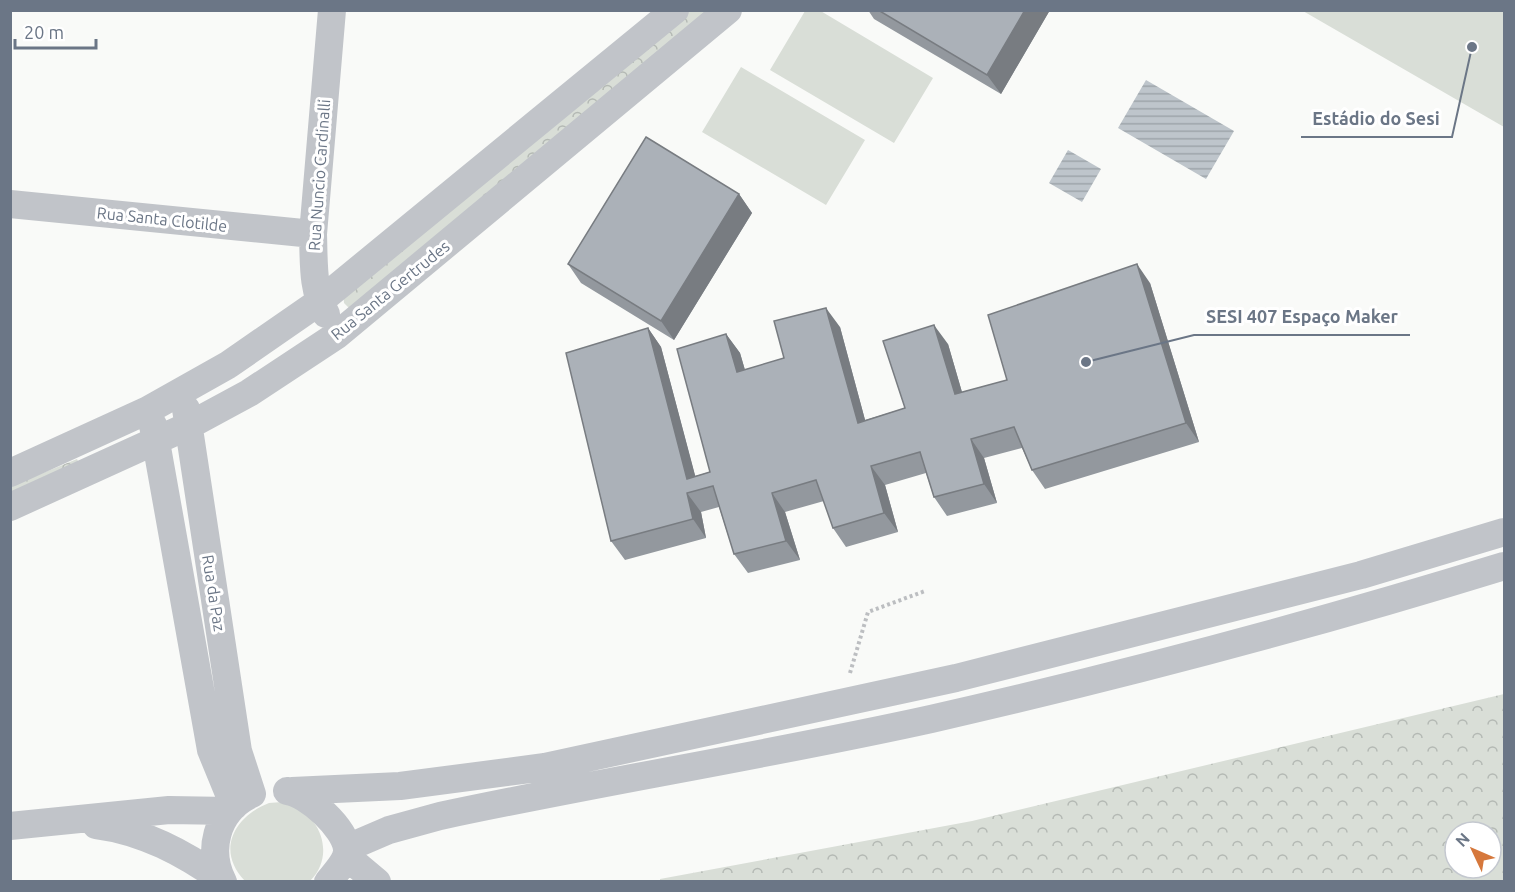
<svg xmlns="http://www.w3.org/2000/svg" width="1515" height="892" viewBox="0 0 1515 892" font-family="Ubuntu,sans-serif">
<defs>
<pattern id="forest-crowns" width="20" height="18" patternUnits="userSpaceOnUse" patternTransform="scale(1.5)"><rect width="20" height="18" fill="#d9ded7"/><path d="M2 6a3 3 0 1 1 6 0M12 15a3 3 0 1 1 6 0" fill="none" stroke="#b4b9b4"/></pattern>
<pattern id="water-rules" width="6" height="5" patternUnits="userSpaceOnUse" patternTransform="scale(1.5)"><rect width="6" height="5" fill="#bec5cb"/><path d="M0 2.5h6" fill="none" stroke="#9ea5aa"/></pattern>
</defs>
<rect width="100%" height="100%" fill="#f9faf8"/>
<!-- grass -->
<path fill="#d9ded7" d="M819,10L933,78L894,143L770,70L805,11Z
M1303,11H1504V127Z
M741,67L865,140L826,205L702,132Z
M269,803C275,803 283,801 288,803C321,815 336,855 310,881H245C215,850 235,816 269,803Z"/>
<!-- forest -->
<path fill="url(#forest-crowns)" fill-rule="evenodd" d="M685,11H718L350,309L344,303L343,292Z
M77,459L79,463L11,494V486Z
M1504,694V881H660V879L972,821ZM1455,832H1491V868H1455Z"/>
<!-- water -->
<path fill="url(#water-rules)" d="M1146,80L1234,131L1206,179L1118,128Z
M1068,150L1101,169L1082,202L1049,183Z"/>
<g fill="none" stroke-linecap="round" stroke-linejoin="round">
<!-- path -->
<path stroke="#bcbec1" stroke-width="4" stroke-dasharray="3 3" stroke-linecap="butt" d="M850,673L868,612L925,591"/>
<!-- minor -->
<path stroke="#c1c4c9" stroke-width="28" d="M10,204L313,234
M326,314C312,290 314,262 313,234L332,10
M186,409L238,751L252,794
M153,425L211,750L234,806
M10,473L148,410L228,365L319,302L675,10
M10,507L188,426L249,393L337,335L728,10
M287,791C307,793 345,828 347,849C348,860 335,873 328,882
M292,791L400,786L545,767L956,678L1361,575L1504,532
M96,825C143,831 184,853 222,880
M10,826L169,810L229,811
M347,848L389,830L440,816C603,781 768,755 931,719C1124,675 1316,624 1504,566
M346,856L377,882
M223,882C207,851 216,813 248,796"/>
</g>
<!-- wall -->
<path fill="#93989e" d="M868,10H1050L1001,94L874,19Z
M739,194L752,213L674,340L581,283L568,264Z
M1150,283L1199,442L1045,489L1032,470L1022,448L984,458L997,503L947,516L934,497L926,473L885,485L898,532L846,547L833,528L824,501L785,512L800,560L748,573L734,554L719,507L701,512L706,538L625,560L611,541L648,328L661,347L695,476L710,472L726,334L740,353L745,370L784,358L840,327L865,420L905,408L948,344L962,392L1007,380Z"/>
<!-- shaded-wall -->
<path fill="#787c81" d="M1025,10H1050L1001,94L987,75Z
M739,194L752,213L674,340L661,321Z
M1137,264L1150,283L1199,442L1186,423Z
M826,308L840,327L871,442L858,423Z
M934,325L948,344L968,413L955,394Z
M648,328L661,347L699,490L687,479Z
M726,334L740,353L751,391L737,372Z
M971,439L984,458L997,503L984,484Z
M871,466L885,485L898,532L884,513Z
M687,493L701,512L706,538L693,519Z
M772,493L785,512L800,560L786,541Z"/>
<!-- building -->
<path fill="#abb1b8" stroke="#787c81" stroke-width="1.5" d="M878,10H1025L987,75Z
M646,137L739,194L661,321L568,264Z
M1137,264L1186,423L1032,470L1014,427L971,439L984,484L934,497L920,452L871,466L884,513L833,528L816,480L772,493L786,541L734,554L713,486L687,493L693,519L611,541L566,353L648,328L687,479L710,472L677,349L726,334L737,372L784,358L774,321L826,308L858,423L905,408L883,341L934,325L955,394L1007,380L988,315Z"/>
<g text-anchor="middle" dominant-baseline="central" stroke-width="6" stroke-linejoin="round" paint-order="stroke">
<!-- street labels -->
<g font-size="16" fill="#6b7686" stroke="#fff">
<text transform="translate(319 175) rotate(-86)">Rua Nuncio Cardinalli</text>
<text transform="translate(162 219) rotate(6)">Rua Santa Clotilde</text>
<text transform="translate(390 290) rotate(-39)">Rua Santa Gertrudes</text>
<text transform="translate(214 593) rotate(81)">Rua da Paz</text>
</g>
</g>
<!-- callouts -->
<path fill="none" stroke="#6b7686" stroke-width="2" d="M1472 47L1452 137H1301M1086 362L1194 335H1410"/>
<g fill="#6b7686" stroke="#fff" stroke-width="2">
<circle cx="1472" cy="47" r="6"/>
<circle cx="1086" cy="362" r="6"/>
</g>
<g font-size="18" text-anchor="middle" font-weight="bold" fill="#6b7686" stroke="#fff" stroke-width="6" stroke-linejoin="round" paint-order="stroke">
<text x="1376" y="125">Estádio do Sesi</text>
<text x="1302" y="323">SESI 407 Espaço Maker</text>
</g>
<!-- border -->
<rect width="1515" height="892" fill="none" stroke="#6b7686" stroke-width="24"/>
<!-- north arrow -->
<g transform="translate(1473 850) rotate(314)"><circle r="28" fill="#ffffff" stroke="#c4c8cf" stroke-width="1.5"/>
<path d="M0-4.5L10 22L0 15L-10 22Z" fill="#d6783c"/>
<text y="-9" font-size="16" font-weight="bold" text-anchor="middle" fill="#6b7686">N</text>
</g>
<!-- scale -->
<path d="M15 39v9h81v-9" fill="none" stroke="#6b7686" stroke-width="3"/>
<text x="24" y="39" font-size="18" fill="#6b7686" stroke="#ffffff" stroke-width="4.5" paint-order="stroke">20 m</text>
</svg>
